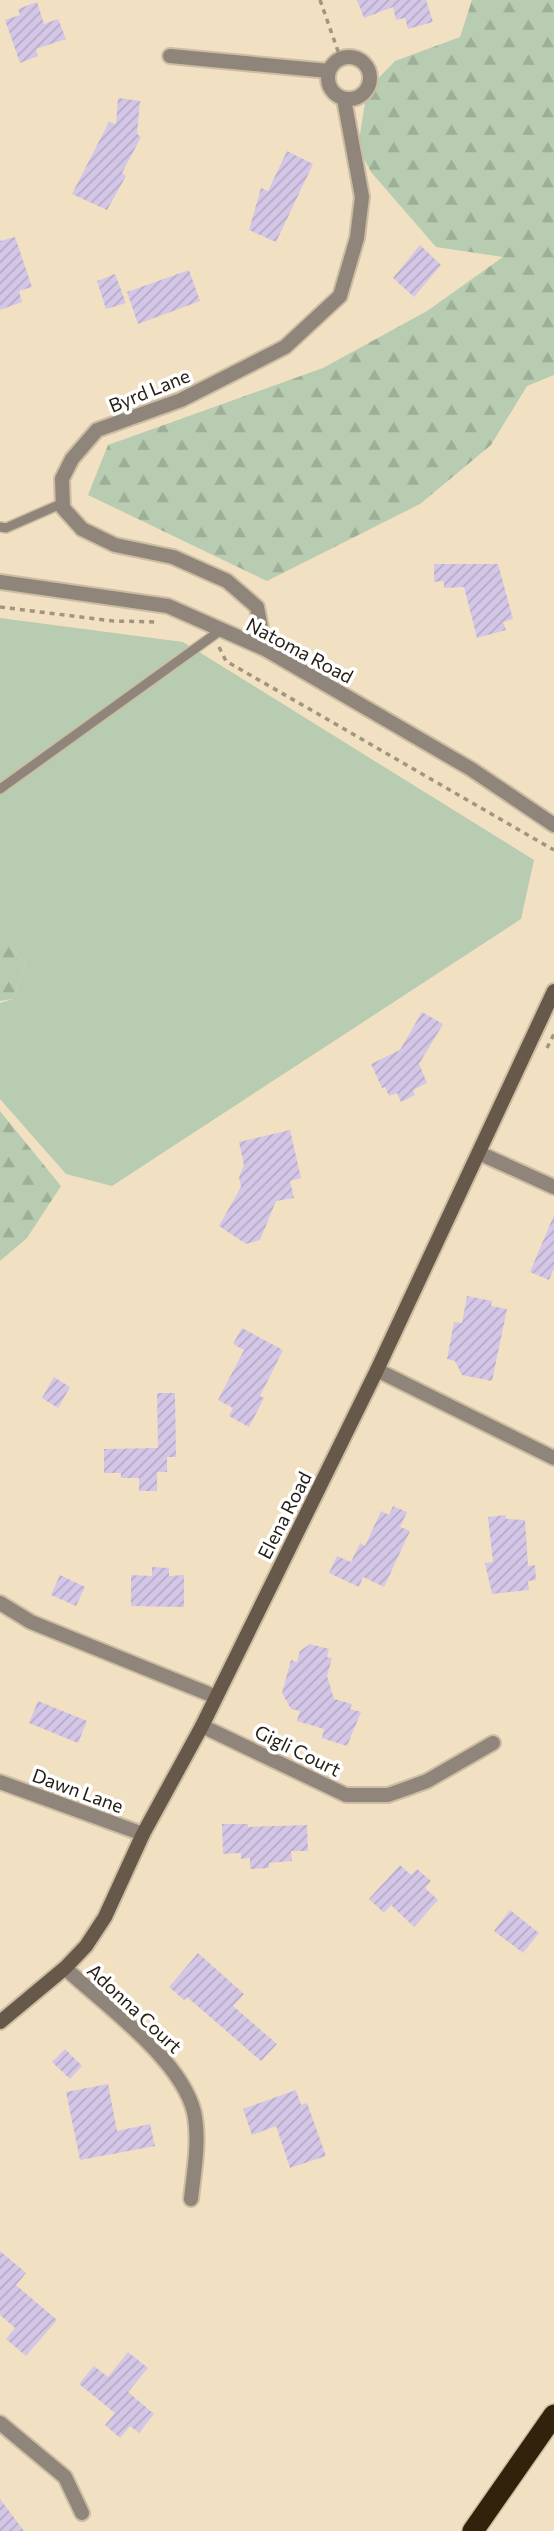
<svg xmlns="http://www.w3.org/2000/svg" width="554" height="2531" viewBox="0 0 554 2531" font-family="Commissioner,sans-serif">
<defs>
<pattern id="forest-firs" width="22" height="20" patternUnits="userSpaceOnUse" patternTransform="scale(1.75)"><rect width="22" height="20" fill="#b7ccb0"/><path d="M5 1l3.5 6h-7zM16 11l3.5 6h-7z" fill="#9daf96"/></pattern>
<pattern id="building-hatch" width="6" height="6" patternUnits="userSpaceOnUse" patternTransform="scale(1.75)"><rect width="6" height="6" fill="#d4c6e7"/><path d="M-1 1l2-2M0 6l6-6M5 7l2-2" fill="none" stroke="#b6aac5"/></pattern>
</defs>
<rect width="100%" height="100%" fill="#f2e0c2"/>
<!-- grass -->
<path fill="#b7ccb0" d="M0,618L183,642L534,860L521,919L112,1186L66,1174L0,1099V1003L13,999L25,964L0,931Z"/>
<!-- forest -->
<path fill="url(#forest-firs)" d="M472,0H554V375L527,386L491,445L420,504L267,581L88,495L108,445L323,368L427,311L503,257L436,247L371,172L358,147L367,90L395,61L460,37Z
M0,931L25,964L13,999L0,1001Z
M0,1111L61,1186L27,1238L0,1261Z"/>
<!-- building -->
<path fill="url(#building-hatch)" d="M357,0H426L433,22L408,29L405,18L396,20L393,7L364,18Z
M37,2L44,24L58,19L66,39L36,49L38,56L20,63L5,20L20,15L18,9Z
M118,98L140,101L137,134L141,137L122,173L126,176L107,210L72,194L109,122L116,124Z
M287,151L313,164L276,242L249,230L261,188L268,191Z
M15,237L32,287L19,291L22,302L0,310V241Z
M420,245L441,265L414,297L393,278Z
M189,270L200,301L138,324L127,292Z
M115,274L126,303L106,309L97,281Z
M434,564H498L513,619L503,622L506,630L477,638L464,587L444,588V581L434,582Z
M422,1012L443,1024L419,1064L427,1083L413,1090L415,1095L401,1102L397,1093L389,1096L385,1087L382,1088L371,1064L400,1050Z
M290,1130L301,1178L290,1181L294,1198L276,1201L260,1240L246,1244L219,1226L241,1187L239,1177L244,1165L239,1142Z
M554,1215V1268L549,1280L530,1272Z
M467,1296L492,1301L491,1306L507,1309L492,1381L462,1375L455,1361L447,1359L454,1322L462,1323Z
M242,1328L283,1350L260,1396L264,1398L249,1427L229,1416L233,1408L218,1400L244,1350L233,1344Z
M54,1377L70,1387L58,1408L42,1398Z
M157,1393H175L176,1457H167V1472H157V1491H139V1478H121V1473H104V1449L158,1448Z
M393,1506L407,1512L400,1527L410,1531L384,1587L363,1577L359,1587L329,1573L337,1556L351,1562L360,1543L365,1546L381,1511L389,1515Z
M506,1515V1519L525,1520L528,1566L535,1565L536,1580L528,1581L529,1590L492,1594L485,1563L493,1562L488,1517Z
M152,1567L169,1568V1576L184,1575V1607L131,1606V1575L152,1576Z
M60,1575L85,1587L76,1606L51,1595Z
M310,1644L329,1649L327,1657L332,1658L327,1676L334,1699L352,1704L350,1709L361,1712L347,1746L322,1738L324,1729L297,1721L300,1711L291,1709L282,1693L291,1660L297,1662L300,1651Z
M38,1701L87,1721L78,1743L29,1723Z
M222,1824H248V1827L307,1825L308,1851H291L292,1861L269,1863V1868L250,1869V1858L241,1859V1853L223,1854Z
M400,1865L411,1875L417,1869L431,1881L425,1888L438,1900L414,1927L391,1905L384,1913L369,1899Z
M510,1910L539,1933L523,1953L494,1931Z
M198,1953L244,1994L233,2006L277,2044L261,2061L187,1997L184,2000L169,1987Z
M65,2049L82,2066L70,2079L52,2062Z
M108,2084L117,2131L150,2124L155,2146L80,2160L66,2092Z
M296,2090L301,2105L307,2103L326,2156L290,2168L276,2126L252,2135L243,2109Z
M0,2251L26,2273L16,2285L57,2320L26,2356L6,2339L15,2328L0,2315Z
M128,2352L148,2368L128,2392L154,2414L139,2433L130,2426L120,2438L105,2425L115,2413L79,2384L94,2366L108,2377Z
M0,2499L24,2531H0Z"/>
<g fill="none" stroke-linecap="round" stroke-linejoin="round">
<!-- lane casing -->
<g stroke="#cdbda2" stroke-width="12">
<path id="lane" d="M0,527L6,528L63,503
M0,789L221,630"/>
</g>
<!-- street casing -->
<g stroke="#cdbda2" stroke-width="18">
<path id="street" d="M170,56L329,71
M328 78a21 21 0 1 1 42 0a21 21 0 1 1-42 0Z
M0,582L168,606L265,649L471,769L554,825
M265,649L257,607L227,581L173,557L115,545L82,529L63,508L62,479L72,459L97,430L181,400L285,347L340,296L357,238L362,197L344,99
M479,1153L554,1187
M377,1370L554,1458
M0,1603L31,1622L214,1696
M202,1726L346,1795H388L408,1788L427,1781L493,1743
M0,1782L143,1834
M65,1968C104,2004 181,2059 194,2112C200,2140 194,2171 191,2199
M0,2423L65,2477L82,2513"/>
</g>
<!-- secondary casing -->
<g stroke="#cdbda2" stroke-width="18">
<path id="secondary" d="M0,2022L65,1968L86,1946L105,1917L143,1834L202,1726L377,1370L554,991"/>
</g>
<!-- highway casing -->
<g stroke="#cdbda2" stroke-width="24">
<path id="highway" d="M473,2531L554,2415"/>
</g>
<!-- path -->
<path stroke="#a2957e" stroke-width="3.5" stroke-dasharray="5 5" stroke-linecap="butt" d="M320,0L339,54L347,57
M0,607L113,621L158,622
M219,647L226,661L554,850
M547,1048L554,1034"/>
<!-- lane -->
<use href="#lane" stroke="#8f857a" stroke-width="9"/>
<!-- street -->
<use href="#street" stroke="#8f857a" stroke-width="14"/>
<!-- secondary -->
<use href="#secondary" stroke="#67594a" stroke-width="14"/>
<!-- highway -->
<use href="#highway" stroke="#33220b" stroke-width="21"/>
</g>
<g text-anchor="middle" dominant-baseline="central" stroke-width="7" stroke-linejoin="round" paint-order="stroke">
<!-- street labels -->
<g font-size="19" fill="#241e13" stroke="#fff">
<text transform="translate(149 390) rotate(-22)">Byrd Lane</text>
<text transform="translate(300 650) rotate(28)">Natoma Road</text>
<text transform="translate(284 1515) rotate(-63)">Elena Road</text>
<text transform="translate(298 1750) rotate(26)">Gigli Court</text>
<text transform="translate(78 1790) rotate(20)">Dawn Lane</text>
<text transform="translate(135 2008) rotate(43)">Adonna Court</text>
</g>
</g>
</svg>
